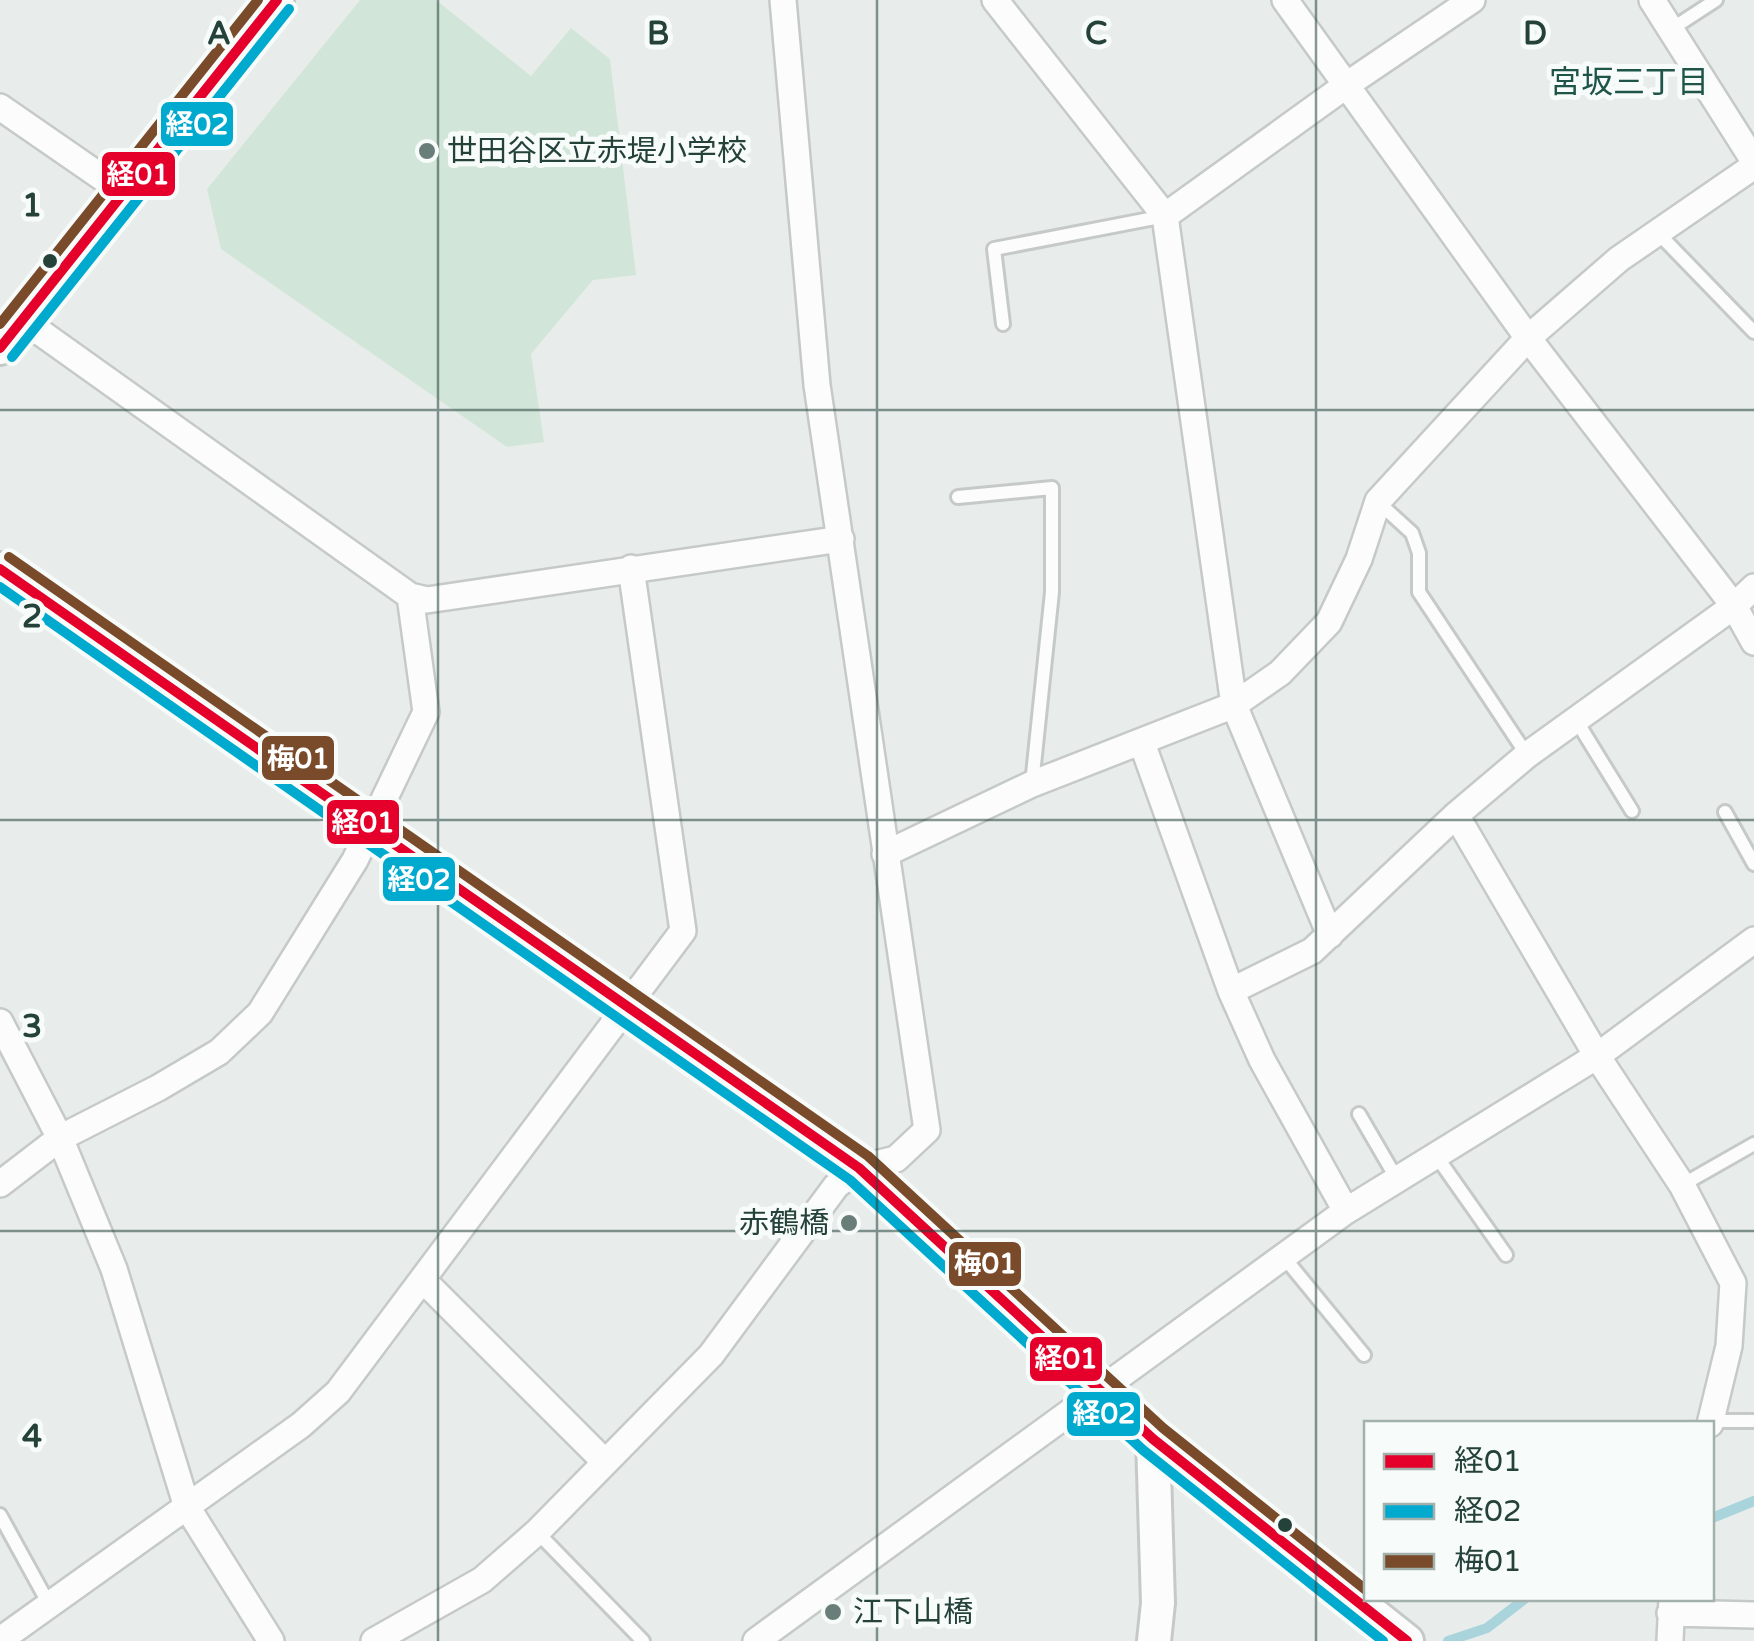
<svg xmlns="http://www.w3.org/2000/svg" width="1754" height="1641" viewBox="0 0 1754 1641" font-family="'Varela Round','Noto Sans JP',sans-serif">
<rect width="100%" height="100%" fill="#e8edeb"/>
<!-- green -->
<path fill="#d1e6d8" d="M360,0H436L531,76L571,28L610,59L636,275L593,280L531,354L544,442L507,447L221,249L207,189Z"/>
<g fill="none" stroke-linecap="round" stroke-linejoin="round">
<!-- stream -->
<path stroke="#a9d4db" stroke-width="10" d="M1712,1518L1754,1501
M1448,1641L1487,1628L1526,1598"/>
<!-- service casing -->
<g stroke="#c5cac8" stroke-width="18">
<path id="service" d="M1670,30L1716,0
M1657,232L1754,332
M1003,324L994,249L1165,216
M958,497L1052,488V592L1032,784
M1378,502L1412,533L1419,553V592L1527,755
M1576,720L1632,811
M1725,812L1754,864
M1359,1114L1398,1181
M1437,1157L1506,1255
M1682,1185L1754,1144
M1283,1256L1364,1355
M1711,1421H1754
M0,1515L50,1606
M537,1532L643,1641"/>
</g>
<!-- minor casing -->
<g stroke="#c5cac8" stroke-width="30">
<path id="minor" d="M995,0L1165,216L1234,705L1330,935
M1285,0L1528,338L1734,606L1754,642
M1652,0L1754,161
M0,107L123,192
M1165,216L1348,84L1472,0
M23,320L410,596L427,600L841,539
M1142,743L1231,991L1262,1060L1346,1211
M1456,815L1597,1056L1682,1185L1733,1283L1729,1346L1710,1424
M885,854L1032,784L1234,705L1280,673L1329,622L1359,559L1378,501L1528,338L1619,259L1754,166
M1231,991L1312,951L1456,815L1527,755L1734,606L1754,587
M0,1022L60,1138L114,1269L187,1507L271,1641
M0,1184L60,1138L158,1088L219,1052L260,1013L355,860L426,712L410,596
M423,1280L605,1462
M1670,1613L1754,1615
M0,1640L301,1425L338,1392L683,931L631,568
M374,1641L482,1580L537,1532L711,1355L836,1186L859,1168L896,1159L927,1130L817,385L783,0
M756,1641L1346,1211L1597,1056L1754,940
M1670,1641L1672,1598"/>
</g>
<!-- tertiary casing -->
<g stroke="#c5cac8" stroke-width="38">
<path id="tertiary" d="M0,348L277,0
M0,569L859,1168L1153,1439L1407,1641
M1153,1439L1158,1603L1154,1641"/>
</g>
<!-- service -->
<use href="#service" stroke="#fcfcfc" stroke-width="12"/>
<!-- minor -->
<use href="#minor" stroke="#fcfcfc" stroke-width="25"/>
<!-- tertiary -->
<use href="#tertiary" stroke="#fcfcfc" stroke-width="32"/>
<!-- bus-1 casing -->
<g stroke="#f7fbf9" stroke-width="18">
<path id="bus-1" d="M0,348L277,0
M0,569L859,1168L1153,1439L1407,1641"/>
</g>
<!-- bus-2 casing -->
<g stroke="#f7fbf9" stroke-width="18">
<path id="bus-2" d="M12,357L289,9
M0,587L850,1180L1143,1450L1383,1641"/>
</g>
<!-- bus-3 casing -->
<g stroke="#f7fbf9" stroke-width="18">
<path id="bus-3" d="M0,324L258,0
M9,557L868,1156L1163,1428L1366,1590"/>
</g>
<!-- bus-1 -->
<use href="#bus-1" stroke="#e4002b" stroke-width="10"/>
<!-- bus-2 -->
<use href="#bus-2" stroke="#00a9ce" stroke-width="10"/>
<!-- bus-3 -->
<use href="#bus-3" stroke="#7a4b2a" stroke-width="10"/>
</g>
<!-- grid -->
<path fill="none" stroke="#24423a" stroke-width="2.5" stroke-opacity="0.55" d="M438,0V1641M877,0V1641M1316,0V1641M0,410H1754M0,820H1754M0,1231H1754"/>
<!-- markers -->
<g fill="#697e78" stroke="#f7fbf9" stroke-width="4">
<circle cx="427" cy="151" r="10"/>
<circle cx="849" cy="1223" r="10"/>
<circle cx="833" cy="1612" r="10"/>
</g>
<g fill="#24423a" stroke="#f7fbf9" stroke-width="4">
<circle cx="50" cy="261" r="9"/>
<circle cx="1285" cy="1525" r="9"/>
</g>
<g text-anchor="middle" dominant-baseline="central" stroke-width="10" stroke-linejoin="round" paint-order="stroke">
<!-- poi labels -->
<g font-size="30" fill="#24423a" stroke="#f7fbf9" text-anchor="start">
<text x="447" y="151">世田谷区立赤堤小学校</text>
<text x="829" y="1223" text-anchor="end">赤鶴橋</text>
<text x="853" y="1612">江下山橋</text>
</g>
<!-- neighbourhood labels -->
<g font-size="32" fill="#1f5548" stroke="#f7fbf9">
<text x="1629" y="83">宮坂三丁目</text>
</g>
</g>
<g font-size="32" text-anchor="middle" font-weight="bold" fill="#24423a" stroke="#f7fbf9" stroke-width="10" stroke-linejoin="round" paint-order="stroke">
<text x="219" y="44">A</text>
<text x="658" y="44">B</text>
<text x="1096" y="44">C</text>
<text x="1535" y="44">D</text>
<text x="32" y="216">1</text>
<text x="32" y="627">2</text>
<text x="32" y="1037">3</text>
<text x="32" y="1447">4</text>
</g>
<g stroke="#f7fbf9" stroke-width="4">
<rect x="159" y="100" width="76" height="48" rx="10" fill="#00a9ce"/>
<rect x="100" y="150" width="77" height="48" rx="10" fill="#e4002b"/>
<rect x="260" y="734" width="76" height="48" rx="10" fill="#7a4b2a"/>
<rect x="325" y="798" width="76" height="48" rx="10" fill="#e4002b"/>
<rect x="381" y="855" width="76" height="48" rx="10" fill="#00a9ce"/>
<rect x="947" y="1240" width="76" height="48" rx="10" fill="#7a4b2a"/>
<rect x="1028" y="1335" width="76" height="48" rx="10" fill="#e4002b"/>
<rect x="1065" y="1390" width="77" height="48" rx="10" fill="#00a9ce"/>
</g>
<g font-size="28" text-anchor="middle" font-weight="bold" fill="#fff">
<text x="197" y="134">経02</text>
<text x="138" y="184">経01</text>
<text x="298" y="768">梅01</text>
<text x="363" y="832">経01</text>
<text x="419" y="889">経02</text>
<text x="985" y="1273">梅01</text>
<text x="1066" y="1368">経01</text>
<text x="1104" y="1423">経02</text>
</g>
<!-- legend -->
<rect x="1364" y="1421" width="350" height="180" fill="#f7fbf9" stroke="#a3b1ad" stroke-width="2.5"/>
<rect x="1384" y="1454" width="50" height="15" fill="#e4002b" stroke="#a3b1ad" stroke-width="2.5"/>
<text x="1454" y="1471" font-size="30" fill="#24423a">経01</text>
<rect x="1384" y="1504" width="50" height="15" fill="#00a9ce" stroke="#a3b1ad" stroke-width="2.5"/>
<text x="1454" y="1521" font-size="30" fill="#24423a">経02</text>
<rect x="1384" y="1554" width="50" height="15" fill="#7a4b2a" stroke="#a3b1ad" stroke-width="2.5"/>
<text x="1454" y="1571" font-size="30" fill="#24423a">梅01</text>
</svg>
